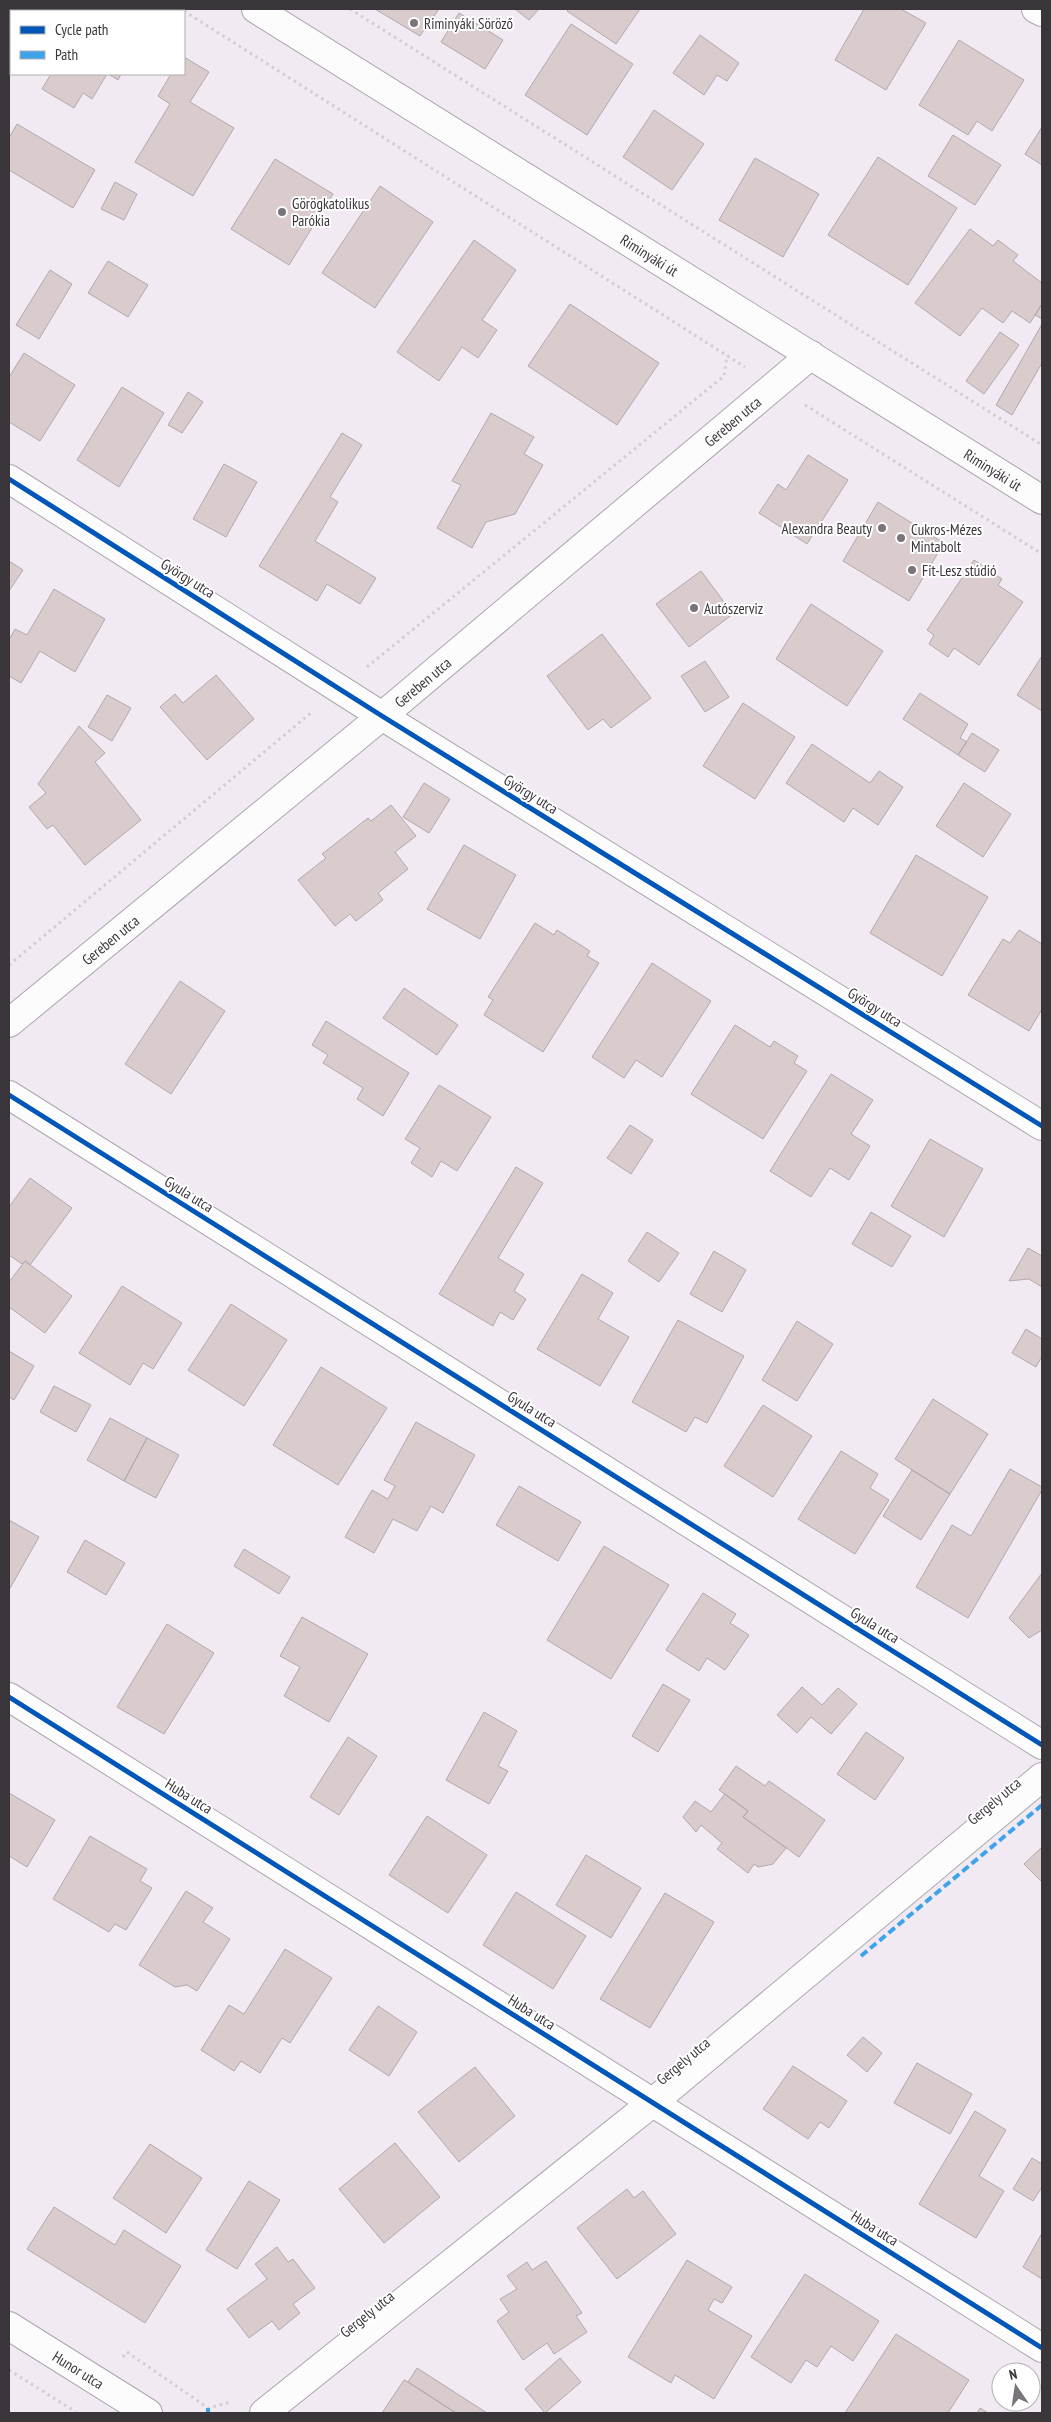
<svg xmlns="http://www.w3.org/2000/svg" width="1051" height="2422" viewBox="0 0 1051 2422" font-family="'PT Sans Narrow',sans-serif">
<rect width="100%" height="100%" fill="#f1eaf3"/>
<!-- building -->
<path fill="#dacbcd" stroke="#b0a9ac" d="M9,9H45L43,11H11V36L9,40Z
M92,9H113L117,11H90Z
M375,9H439L420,36Z
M515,9H539L529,20Z
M569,9H640L616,44L567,11Z
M864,9H901L926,23L886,90L835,60Z
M459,13L503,40L485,69L441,42Z
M571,24L633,64L587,135L525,95Z
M700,35L739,63L727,81L717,75L704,95L673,73Z
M959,40L1024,80L992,131L977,121L968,135L919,105Z
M184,57L209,72L190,102L234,128L193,196L135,162L170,104L158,96L171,74H184Z
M51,74H107L92,99L83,93L74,108L42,89Z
M108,74H121L118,80Z
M654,110L704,144L672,190L623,157Z
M17,124L95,170L73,208L9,170V138Z
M1042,127V165L1025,154Z
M953,135L1001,165L975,205L928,176Z
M878,157L957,208L908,285L828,235Z
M755,158L819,194L783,257L719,220Z
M275,159L333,194L289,265L231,229Z
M115,182L137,194L124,220L101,209Z
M380,186L433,222L375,308L322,273Z
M970,229L993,246L998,240L1018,255L1013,261L1042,283V304L1030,323L1012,311L1003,323L982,308L960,336L915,303Z
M474,240L516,270L482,320L497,330L478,358L462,347L439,381L397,352Z
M108,261L148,285L128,317L88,293Z
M50,270L72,284L39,339L16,325Z
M570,304L659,363L617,425L528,366Z
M1042,304V319L1035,315Z
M1042,324V363L1012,415L996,405Z
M1000,332L1019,345L984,394L966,381Z
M24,353L75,385L40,441L9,422V377Z
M122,387L164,413L119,487L77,460Z
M188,392L203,402L182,433L168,425Z
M491,413L534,437L524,454L543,465L515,514L486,522L472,548L437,528L461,485L452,481Z
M342,433L362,445L330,497L338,502L315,541L376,578L360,604L327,584L317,601L259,566Z
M808,455L848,480L807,544L759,513L778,484L786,490Z
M224,464L257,482L226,537L193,519Z
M878,502L944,543L909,601L843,561Z
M974,560L1002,579L998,585L1023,602L979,665L954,648L948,657L929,644L934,635L927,630Z
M9,561L23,570L9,591Z
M701,571L733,614L689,647L656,604Z
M54,589L105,619L75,672L40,651L21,683L9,676V640L15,629L27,635Z
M811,604L883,651L847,706L776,659Z
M602,634L651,698L611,728L603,719L588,730L547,676Z
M1042,656V711L1017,695Z
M705,661L729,697L705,712L681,676Z
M216,675L254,719L207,760L160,707L175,694L183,703Z
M920,693L968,724L960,738L967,742L958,755L903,719Z
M107,695L131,708L112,741L88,727Z
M743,703L795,737L755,799L703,766Z
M79,726L105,753L95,762L141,820L85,865L53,825L47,829L29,807L46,793L38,784Z
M972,733L999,750L985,772L958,755Z
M812,744L870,783L879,771L903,787L878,825L853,808L844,822L786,783Z
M424,783L450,799L429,833L403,817Z
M964,783L1011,814L983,857L936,826Z
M391,805L416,836L395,852L408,869L378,893L383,900L356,921L350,914L335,926L298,880L326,858L322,854L368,818L371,821Z
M464,845L516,875L480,939L427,909Z
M916,855L988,897L942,976L870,933Z
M535,923L554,935L557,930L590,951L587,956L599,963L543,1052L484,1015L493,1000L488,997Z
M1019,930L1042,944V1009L1029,1031L968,995L1003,939L1010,943Z
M652,963L711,1001L662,1077L636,1060L624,1078L592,1057Z
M180,981L225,1011L171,1094L125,1064Z
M404,988L458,1025L437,1055L383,1018Z
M326,1021L409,1073L383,1116L357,1099L363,1088L323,1063L328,1055L312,1045Z
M735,1025L770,1047L774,1041L798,1056L794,1063L807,1071L763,1139L691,1094Z
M831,1074L873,1100L851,1134L870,1146L849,1180L830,1168L811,1197L770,1171Z
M439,1085L491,1117L457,1171L441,1161L432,1177L411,1163L420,1148L405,1139Z
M630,1125L653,1140L631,1174L607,1158Z
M930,1139L983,1169L944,1237L891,1206Z
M516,1167L543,1183L498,1258L524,1274L514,1291L526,1299L513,1320L500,1312L493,1326L439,1294Z
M30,1178L72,1208L30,1265L25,1261L22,1264L9,1255V1207Z
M871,1212L911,1236L892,1267L852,1244Z
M647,1232L679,1253L659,1282L628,1261Z
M1028,1248L1042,1256V1287L1029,1279L1009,1281Z
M714,1251L746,1270L722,1312L690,1294Z
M25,1261L72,1296L45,1333L9,1307V1282Z
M582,1274L613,1293L598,1319L629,1337L600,1386L537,1349Z
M122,1286L182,1323L153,1369L143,1363L130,1385L79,1353Z
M231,1304L287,1340L244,1406L188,1370Z
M678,1320L744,1356L707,1423L695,1417L686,1432L632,1402Z
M797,1321L833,1344L797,1401L762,1380Z
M1026,1329L1042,1339V1356L1036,1367L1012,1353Z
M9,1351L34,1366L14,1400L9,1397Z
M321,1367L387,1408L338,1485L273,1445Z
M54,1386L91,1405L76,1432L40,1412Z
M933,1399L988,1434L950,1494L895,1459Z
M763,1405L812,1436L773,1497L724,1466Z
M110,1418L147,1438L124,1481L87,1460Z
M416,1422L475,1455L443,1513L431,1506L417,1531L393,1519L374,1553L345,1537L372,1490L388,1499L395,1486L384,1480Z
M147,1438L179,1455L156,1498L124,1481Z
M841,1451L878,1474L870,1488L889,1500L855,1554L798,1519Z
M1010,1469L1042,1487V1490L968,1618L916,1587L952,1525L971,1536Z
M912,1470L950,1494L921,1540L883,1516Z
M519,1486L581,1522L558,1561L496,1525Z
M9,1520L39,1537L9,1590Z
M85,1540L125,1563L106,1595L67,1572Z
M604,1546L669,1585L611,1679L547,1640Z
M244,1549L290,1577L279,1594L234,1566Z
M1042,1573V1630L1029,1638L1009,1618Z
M703,1593L736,1614L730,1623L749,1635L725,1670L707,1658L699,1671L666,1650Z
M302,1617L368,1654L329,1722L284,1696L300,1667L280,1656Z
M167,1624L214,1653L164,1734L117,1707Z
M663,1684L690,1700L658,1752L632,1736Z
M802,1687L822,1705L838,1688L857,1704L831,1734L811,1717L797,1733L777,1715Z
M484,1712L517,1731L498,1766L508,1771L489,1804L446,1780Z
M866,1732L904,1758L875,1800L837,1774Z
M348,1737L377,1756L339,1815L310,1797Z
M736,1766L765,1786L769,1781L825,1820L799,1857L743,1817L748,1811L719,1790Z
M9,1793L55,1820L27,1867L9,1856Z
M725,1794L748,1811L743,1817L786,1848L773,1864L758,1867L754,1864L748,1873L717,1849L722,1843L701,1825L696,1832L683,1817L695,1801L711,1812Z
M427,1816L487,1855L448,1913L389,1875Z
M90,1836L147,1869L140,1881L152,1888L126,1930L115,1924L109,1932L53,1899Z
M1042,1847V1882L1024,1864Z
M586,1855L641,1888L611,1938L556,1905Z
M186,1891L213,1908L203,1922L230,1939L197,1991L187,1985L175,1987L139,1965Z
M516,1892L586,1936L553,1989L483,1945Z
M665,1893L714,1922L650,2028L600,1999Z
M285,1949L332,1978L290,2043L282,2038L260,2073L241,2061L234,2071L201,2050L229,2005L244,2014Z
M378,2006L417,2032L389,2076L349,2050Z
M863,2037L882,2053L867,2072L847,2055Z
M917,2063L972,2094L950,2134L894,2103Z
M793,2066L847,2101L829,2128L820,2122L808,2139L763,2109Z
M475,2067L515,2116L459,2162L418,2112Z
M975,2111L1006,2130L979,2176L1004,2191L976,2238L919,2204Z
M395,2143L440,2197L384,2243L339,2189Z
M150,2144L202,2178L166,2233L113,2198Z
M1032,2158L1042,2164V2187L1033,2201L1013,2189Z
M249,2181L280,2200L237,2269L206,2250Z
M627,2189L634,2198L643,2191L676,2234L617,2279L577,2228Z
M54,2207L115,2245L124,2230L181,2266L145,2323L27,2249Z
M1042,2233V2279L1023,2267Z
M277,2247L288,2262L293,2259L315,2288L293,2304L300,2313L279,2330L272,2321L249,2338L227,2309L267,2279L255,2264Z
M687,2260L732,2287L722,2303L714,2299L708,2310L752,2336L714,2399L675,2375L671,2383L628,2357Z
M546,2261L582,2313L576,2316L587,2332L554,2354L547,2343L523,2360L497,2321L509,2312L500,2299L517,2289L507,2276L527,2262L532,2270Z
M805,2274L879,2321L853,2361L831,2346L817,2367L806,2360L791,2383L751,2357Z
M896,2334L969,2380L948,2413H845Z
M560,2358L581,2382L545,2413L525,2389Z
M417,2368L487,2413H456L408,2382Z
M404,2380L408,2382L456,2413H382Z
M980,2408L988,2413H977Z"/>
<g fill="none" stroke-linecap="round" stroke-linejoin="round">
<!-- minor casing -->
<g stroke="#aba6ad" stroke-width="30">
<g id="minor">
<path d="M1036,9L1042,12"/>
<path d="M9,479L382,716L1042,1126"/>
<path id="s1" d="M9,1023L382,716L811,355"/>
<path d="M9,1095L1042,1745"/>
<path d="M9,1697L1042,2348"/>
<path id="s2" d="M9,2326L148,2413"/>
<path d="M264,2413L652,2103L1042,1777"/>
</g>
</g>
<!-- secondary casing -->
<g stroke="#aba6ad" stroke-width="30">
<g id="secondary">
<path id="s3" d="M256,9L1042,500"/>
</g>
</g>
<!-- path -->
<path stroke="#d0ced1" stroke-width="3" stroke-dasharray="2.5 4" stroke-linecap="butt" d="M350,9L1042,445
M184,11L745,367
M805,405L1042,554
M367,667L724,376L727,355
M9,965L312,712
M123,2357L127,2352L208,2408L231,2402
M9,2370L76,2412
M1036,2383L1042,2387"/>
<!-- minor -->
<use href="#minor" stroke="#fdfcfd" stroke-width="28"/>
<!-- secondary -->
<use href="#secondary" stroke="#fdfcfd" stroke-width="28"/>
<!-- quiet -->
<path stroke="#3fa3ec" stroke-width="4" stroke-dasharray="8 4" stroke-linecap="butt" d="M861,1956L1042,1805
M208,2408V2413"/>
<!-- cycleway casing -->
<g stroke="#fff" stroke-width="8">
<path id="cycleway" d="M9,479L382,716L1042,1126
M9,1095L1042,1745
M9,1697L1042,2348"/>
</g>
<!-- cycleway -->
<use href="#cycleway" stroke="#0057b8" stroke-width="5"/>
</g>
<!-- markers -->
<g fill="#7a747b" stroke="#fff" stroke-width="2">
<circle cx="414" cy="23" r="5"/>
<circle cx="282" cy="212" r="5"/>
<circle cx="882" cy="528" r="5"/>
<circle cx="901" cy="538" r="5"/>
<circle cx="912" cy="570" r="5"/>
<circle cx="694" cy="608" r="5"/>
</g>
<g text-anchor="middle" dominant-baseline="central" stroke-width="4" stroke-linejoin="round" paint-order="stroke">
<!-- poi labels -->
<g font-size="15" fill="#3a353b" stroke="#fff" text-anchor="start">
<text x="424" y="23">Riminyáki Söröző</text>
<text x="292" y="203">Görögkatolikus<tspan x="292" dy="17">Parókia</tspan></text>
<text x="872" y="528" text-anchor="end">Alexandra Beauty</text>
<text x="911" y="529">Cukros-Mézes<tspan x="911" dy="17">Mintabolt</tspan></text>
<text x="922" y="570">Fit-Lesz stúdió</text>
<text x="704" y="608">Autószerviz</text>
</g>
<!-- street labels -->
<g font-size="15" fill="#3a353b" stroke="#fff">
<text stroke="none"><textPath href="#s3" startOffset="464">Riminyáki út</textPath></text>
<text stroke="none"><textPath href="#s1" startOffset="941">Gereben utca</textPath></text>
<text stroke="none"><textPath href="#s3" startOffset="869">Riminyáki út</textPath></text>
<text transform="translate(188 578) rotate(32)">György utca</text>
<text stroke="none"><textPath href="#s1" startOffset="536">Gereben utca</textPath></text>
<text transform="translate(531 794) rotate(32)">György utca</text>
<text stroke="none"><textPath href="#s1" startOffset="131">Gereben utca</textPath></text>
<text transform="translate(875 1007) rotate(32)">György utca</text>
<text transform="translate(189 1194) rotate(32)">Gyula utca</text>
<text transform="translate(532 1409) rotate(32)">Gyula utca</text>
<text transform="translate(875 1625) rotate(32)">Gyula utca</text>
<text transform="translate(189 1796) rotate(32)">Huba utca</text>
<text transform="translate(994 1801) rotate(-40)">Gergely utca</text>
<text transform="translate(532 2012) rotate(32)">Huba utca</text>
<text transform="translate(683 2061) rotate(-40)">Gergely utca</text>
<text transform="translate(875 2228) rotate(32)">Huba utca</text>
<text transform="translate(367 2314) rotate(-39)">Gergely utca</text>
<text stroke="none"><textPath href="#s2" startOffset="82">Hunor utca</textPath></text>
</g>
</g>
<!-- border -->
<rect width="1051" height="2422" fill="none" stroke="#3a353b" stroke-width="20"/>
<!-- legend -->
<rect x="10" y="10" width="175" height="65" fill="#ffffff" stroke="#b0aeb1"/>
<rect x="20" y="26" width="25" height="8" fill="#0057b8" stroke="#b0aeb1"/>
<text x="55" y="35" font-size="15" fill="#3a353b">Cycle path</text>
<rect x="20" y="51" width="25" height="8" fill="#3fa3ec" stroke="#b0aeb1"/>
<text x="55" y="60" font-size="15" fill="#3a353b">Path</text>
<!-- north arrow -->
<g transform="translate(1016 2387) rotate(347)"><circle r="24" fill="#ffffff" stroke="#b0aeb1"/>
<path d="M0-4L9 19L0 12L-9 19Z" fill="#7a747b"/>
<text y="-8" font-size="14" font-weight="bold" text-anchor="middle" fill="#3a353b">N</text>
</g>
</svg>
